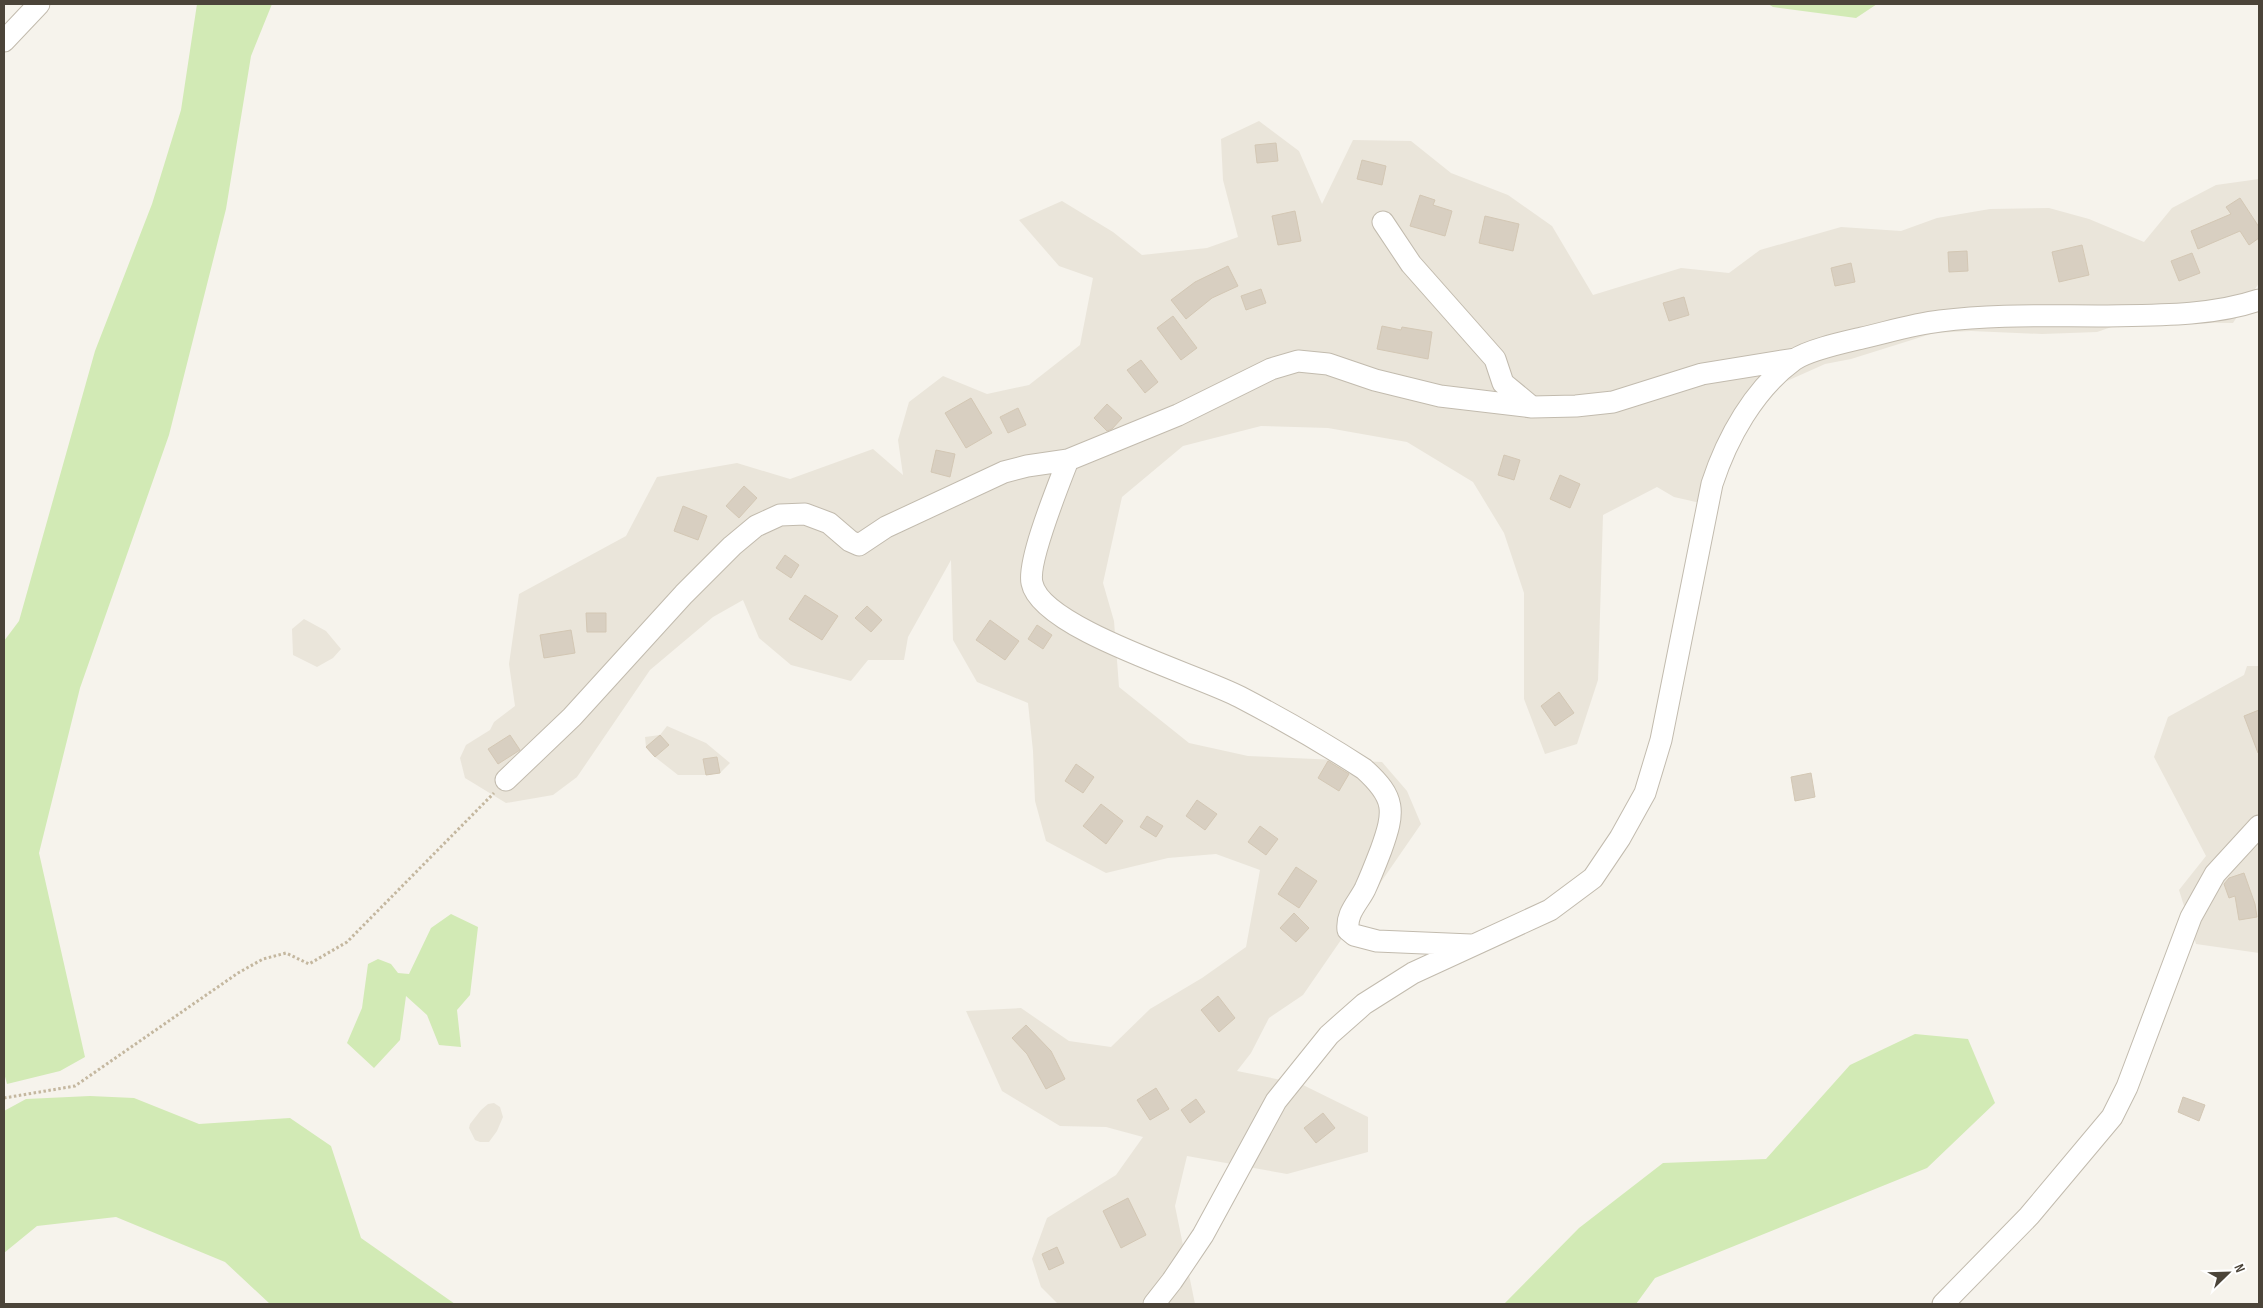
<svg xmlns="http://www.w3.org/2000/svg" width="2263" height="1308" viewBox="0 0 2263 1308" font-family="'Sofia Sans Condensed',sans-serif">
<rect width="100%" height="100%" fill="#f6f3ec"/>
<!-- residential -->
<path fill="#eae5da" d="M1259,121L1299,151L1322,204L1353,140L1411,141L1451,173L1508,195L1552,226L1593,295L1681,268L1729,273L1760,250L1841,227L1901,231L1937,218L1990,209L2049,208L2089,219L2144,242L2172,208L2216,185L2259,179V283L2233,323L2126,322L2097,332L2042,334L1971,331L1934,333L1851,359L1825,364L1760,393L1709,505L1674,497L1657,487L1603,515L1598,680L1577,744L1545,754L1524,699V593L1504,533L1473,482L1407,442L1328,428L1261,426L1183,446L1122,497L1103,583L1114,621L1119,687L1189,743L1248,756L1382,762L1407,791L1421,824L1303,995L1269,1018L1251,1053L1237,1071L1301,1084L1368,1117V1152L1287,1174L1187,1156L1175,1206L1195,1304H1058L1041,1287L1032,1259L1047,1218L1116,1175L1143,1137L1106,1127L1060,1126L1002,1091L966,1011L1021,1008L1069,1041L1111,1047L1150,1009L1202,978L1246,947L1260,870L1216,854L1168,858L1106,873L1046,841L1035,801L1033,751L1028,703L977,682L953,640L951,560L908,637L904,660H868L851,681L791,665L759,638L743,600L713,617L650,670L577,777L553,795L506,803L465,778L460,758L466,745L490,730L494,722L515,706L509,664L519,594L626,536L657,477L737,463L790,479L873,449L903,475L898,440L909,402L943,376L987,394L1029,385L1080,345L1093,278L1059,266L1019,220L1062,201L1113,232L1142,255L1207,248L1238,237L1223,180L1221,139Z
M304,619L326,631L341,649L333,658L317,667L293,655L292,629Z
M2247,666H2259V953L2196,944L2179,890L2206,856L2154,757L2168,717L2244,675Z
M667,726L706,743L730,763L720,773L706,775H678L655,757L646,747L645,737L660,735Z
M494,1103L500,1107L503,1117L497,1131L489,1142H480L475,1140L469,1128L470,1124L481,1110L488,1104Z"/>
<!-- green -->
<path fill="#d2eab5" d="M197,4H272L251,56L226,209L169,435L80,688L39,853L85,1057L60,1071L7,1084L4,1073V641L19,621L95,351L152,204L181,110Z
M1768,4H1877L1856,18L1773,7Z
M451,914L478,927L470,995L457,1010L461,1047L439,1045L427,1015L406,996L400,1040L374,1068L347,1043L362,1008L368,964L378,959L391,964L398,973L409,974L431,928Z
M1915,1034L1968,1039L1995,1103L1927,1168L1655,1278L1636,1304H1504L1579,1228L1663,1163L1766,1159L1850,1065Z
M90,1096L134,1098L199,1124L290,1118L331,1146L361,1238L455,1304H270L225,1262L116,1217L37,1226L4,1253V1111L26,1099Z"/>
<!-- building -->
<path fill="#d8cfc1" stroke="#d3c7b4" d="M1276,143L1278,161L1257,163L1255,145Z
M1362,160L1386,166L1382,185L1357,179Z
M1420,195L1435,200L1433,205L1452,211L1445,236L1410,226Z
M2240,198L2259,227V238L2249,245L2240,231L2198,249L2191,231L2231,214L2226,207Z
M1295,211L1301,241L1278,245L1272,216Z
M1485,216L1519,224L1513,251L1479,243Z
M2082,245L2089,275L2059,282L2052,252Z
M1967,251L1968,271L1949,272L1948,252Z
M2192,253L2200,273L2179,281L2171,261Z
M1851,263L1855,282L1835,286L1831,268Z
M1228,266L1238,286L1212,298L1186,319L1171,300L1195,282Z
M1261,289L1266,303L1246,310L1241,296Z
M1684,297L1689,315L1669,321L1663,303Z
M1173,316L1197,348L1181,360L1157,328Z
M1382,326L1401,330L1402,327L1432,332L1428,359L1377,349Z
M1141,360L1158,382L1145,393L1127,370Z
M971,398L992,433L966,448L945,413Z
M1107,404L1122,418L1112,429L1107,431L1094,418Z
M1018,408L1026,425L1008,433L1000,417Z
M936,450L955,454L950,477L931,472Z
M1504,455L1520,460L1514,480L1498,475Z
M1560,475L1580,484L1570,508L1550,499Z
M744,486L757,498L739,518L726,506Z
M683,506L707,516L698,540L674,531Z
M785,555L799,565L791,578L776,568Z
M805,595L838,616L822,640L789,619Z
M867,606L882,620L871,632L855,618Z
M586,613H606V632H587Z
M990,620L1019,641L1005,660L976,640Z
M1037,625L1052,635L1043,649L1028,639Z
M571,630L575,653L544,658L540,635Z
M1559,692L1574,713L1555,726L1541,706Z
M2259,710V753H2258L2244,716Z
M510,735L520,750L498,764L488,749Z
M660,735L669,745L655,757L646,747Z
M717,757L720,773L706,775L703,759Z
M1328,761L1349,774L1339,791L1318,778Z
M1076,764L1094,777L1083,793L1065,781Z
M1811,773L1815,797L1795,801L1791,777Z
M1197,800L1217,814L1205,830L1186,816Z
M1101,804L1123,821L1106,844L1083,826Z
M1147,816L1163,826L1156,837L1140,827Z
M1260,826L1278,839L1266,855L1248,842Z
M1296,867L1317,881L1299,908L1278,894Z
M2244,873L2255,904L2257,917L2239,920L2235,896L2229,898L2224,884L2229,878Z
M1294,913L1309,928L1296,942L1280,928Z
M1218,996L1235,1018L1219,1032L1201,1010Z
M1026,1025L1051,1051L1065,1079L1046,1089L1027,1054L1012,1038Z
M1156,1088L1169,1109L1150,1120L1137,1100Z
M2183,1097L2205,1105L2199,1121L2178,1112Z
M1196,1099L1205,1112L1190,1123L1181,1110Z
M1323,1113L1335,1128L1316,1143L1304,1128Z
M1128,1198L1146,1235L1121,1248L1103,1211Z
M1057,1247L1064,1263L1049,1270L1042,1254Z"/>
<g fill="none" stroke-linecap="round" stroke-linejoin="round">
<!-- minor casing -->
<g stroke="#c2bbae" stroke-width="23">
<path id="minor" d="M4,41L39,4
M1383,222L1411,264L1495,359L1503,383L1532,407
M1068,460C1059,484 1027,561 1032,583C1041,629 1199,675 1240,697C1282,719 1324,743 1364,769C1396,798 1395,811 1381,850C1376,863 1371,876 1365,889C1358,903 1346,913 1348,930L1354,935L1377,941L1471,945
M506,780L572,717L684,594L732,546L756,526L780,515L805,514L829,523L850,541L859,545L886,527L1004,472L1027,466L1068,460L1178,415L1271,369L1298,361L1328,364L1375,380L1440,396L1532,407L1576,406L1613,402L1702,374L1795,359
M1154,1304L1172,1281L1203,1235L1276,1101L1329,1035L1364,1004L1413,973L1550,910L1593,878L1620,838L1645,793L1661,740L1712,484C1727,438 1754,389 1794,360C1808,350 1845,342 1862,338C1888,332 1914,324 1940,321C1992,314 2046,316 2098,316C2152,315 2208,317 2259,300
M1943,1304L2029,1216L2112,1117L2127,1087L2191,917L2215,874L2259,826"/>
</g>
<!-- path -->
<path stroke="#c4b79f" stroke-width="3" stroke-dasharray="2.5 2.5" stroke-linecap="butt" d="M4,1098L75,1086L238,973L263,959L286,953L309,964L347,942L494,793"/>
<!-- minor -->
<use href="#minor" stroke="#fff" stroke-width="21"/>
</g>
<!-- border -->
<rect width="2263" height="1308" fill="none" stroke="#4b4439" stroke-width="10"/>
<!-- north arrow -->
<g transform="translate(2228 1273) rotate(67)" stroke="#ffffff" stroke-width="4" paint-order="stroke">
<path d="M0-4L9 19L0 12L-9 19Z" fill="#4b4439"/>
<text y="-8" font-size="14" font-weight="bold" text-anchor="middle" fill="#4b4439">N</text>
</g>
</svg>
